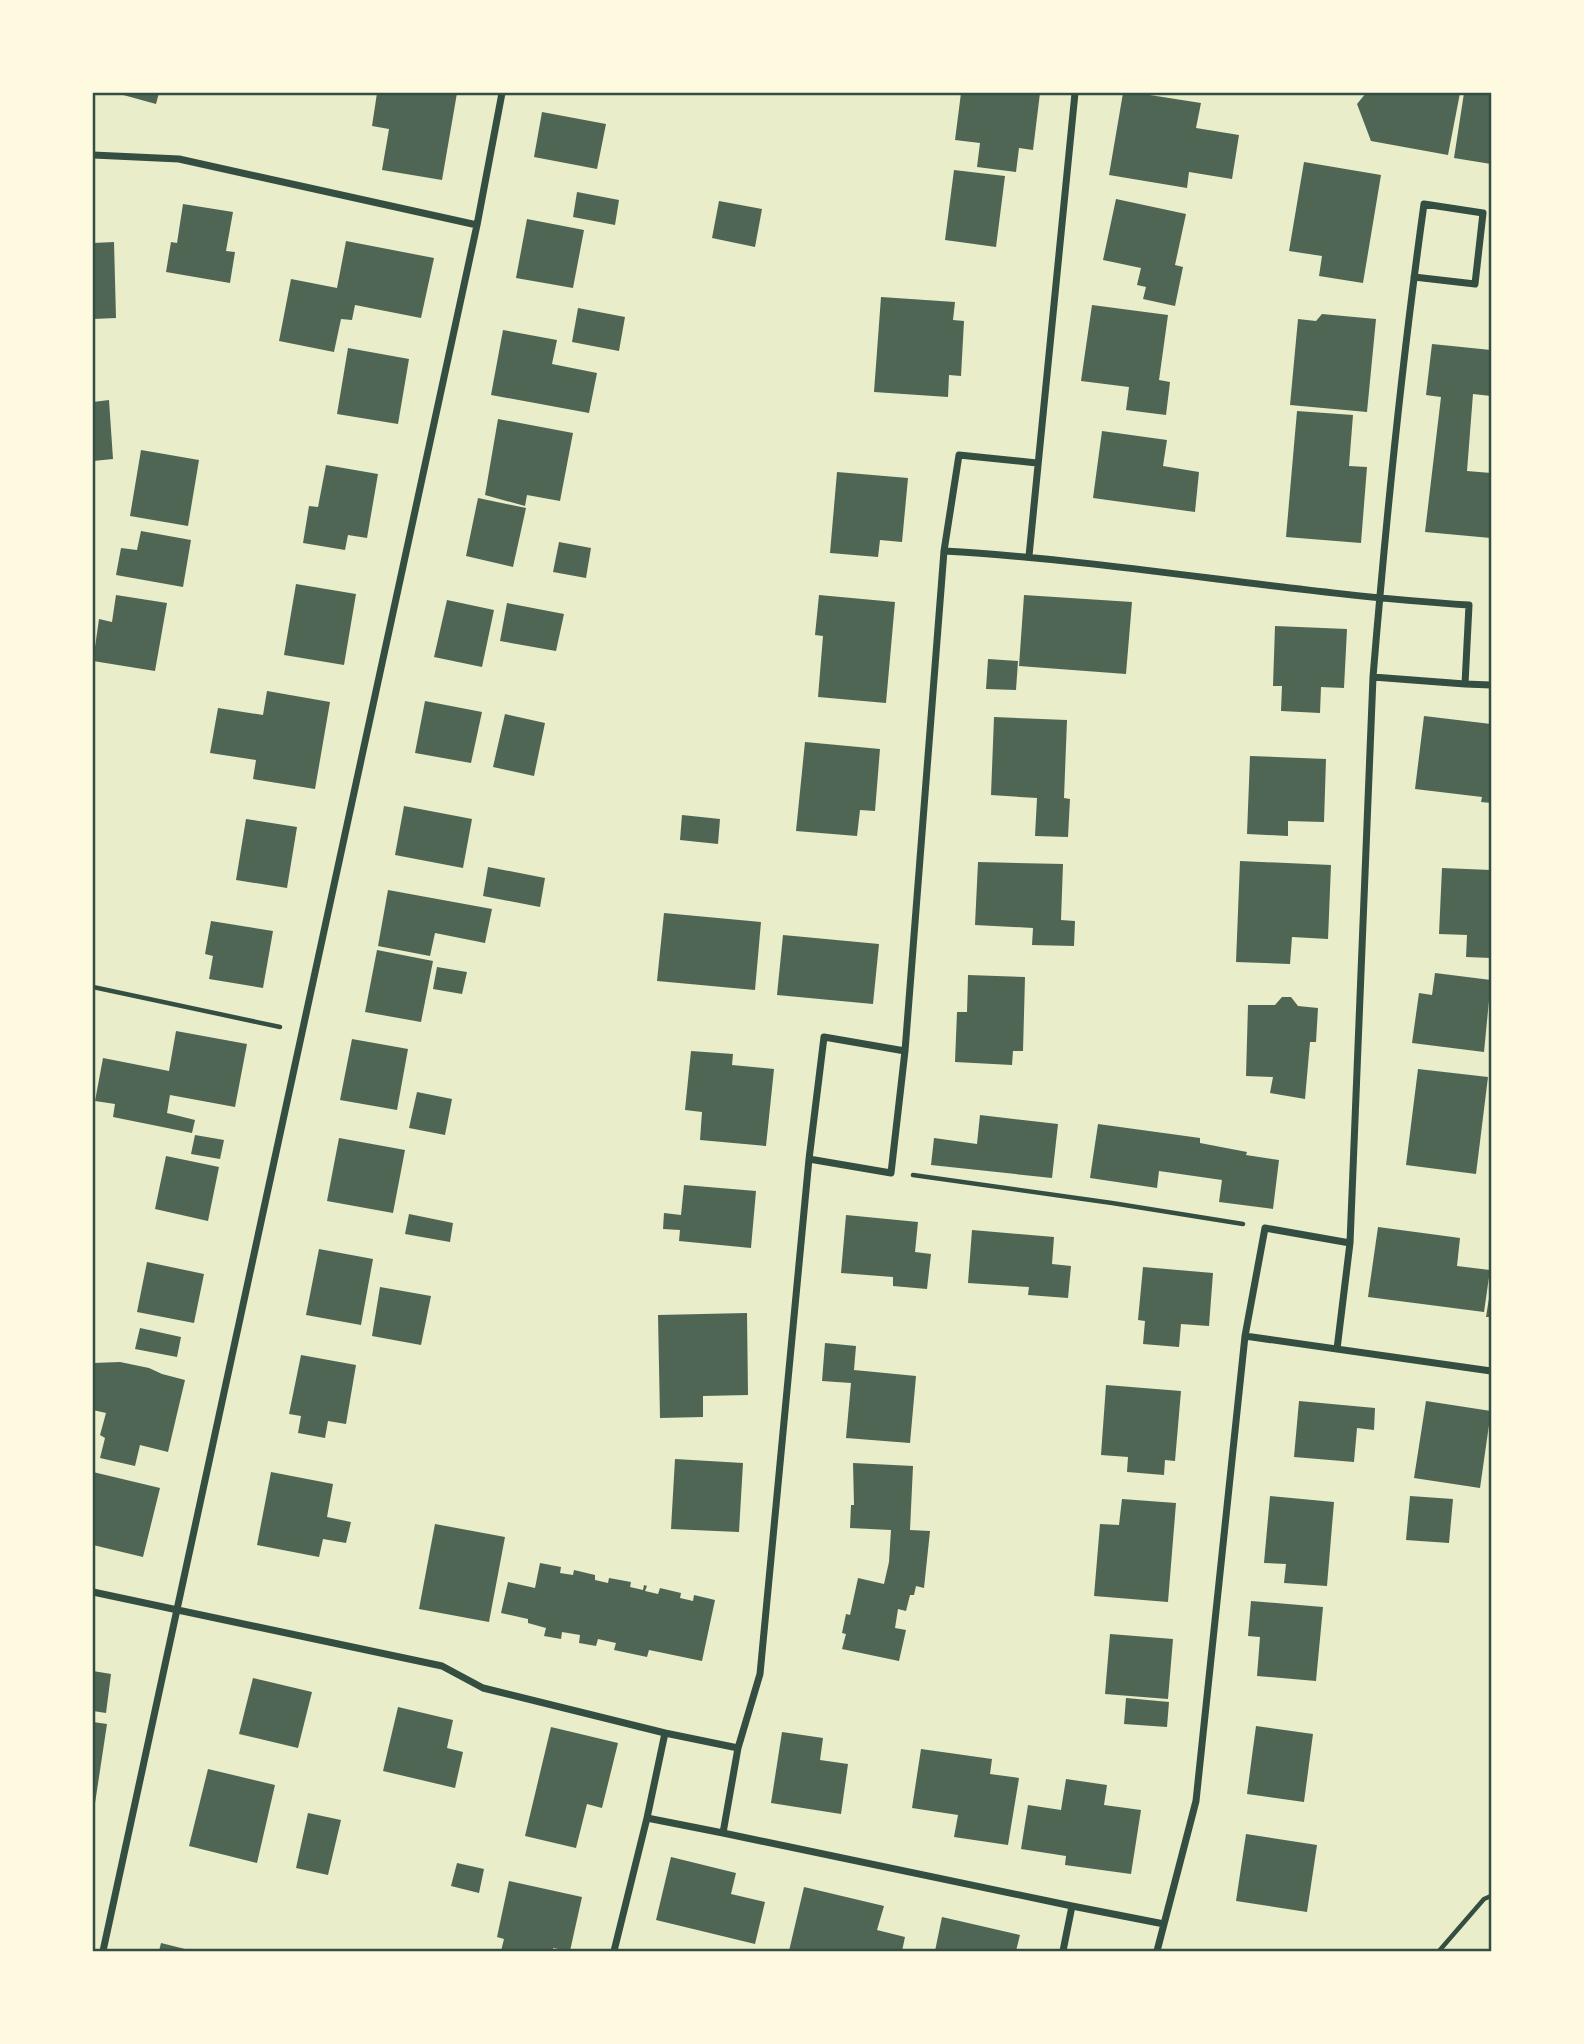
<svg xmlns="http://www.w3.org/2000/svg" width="1584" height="2044" viewBox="0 0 1584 2044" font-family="'Noto Serif',serif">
<rect width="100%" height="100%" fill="#e9edc9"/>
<!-- building -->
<path fill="#4f6655" d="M116,93H159L156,104Z
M377,93H457L442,180L382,170L389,129L372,126Z
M961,93H1040L1033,150L1019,148L1016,172L977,167L980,143L955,140Z
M1123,93H1137L1201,103L1196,128L1239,135L1232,179L1189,172L1187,188L1109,175Z
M1366,93H1460L1448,155L1371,141L1357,104Z
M1464,93H1491V164L1454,158Z
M542,112L606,124L597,169L534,157Z
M1304,162L1381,175L1363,283L1319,276L1322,256L1289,251Z
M954,170L1005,176L996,247L945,240Z
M577,192L619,200L615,225L573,217Z
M1116,199L1186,214L1175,265L1183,267L1175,306L1143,299L1146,287L1137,285L1141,268L1103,260Z
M719,201L762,209L755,247L712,238Z
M183,204L233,212L226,251L235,252L230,283L166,272L171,242L177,243Z
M527,219L584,230L573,288L516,278Z
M346,241L434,258L421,318L355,305L352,320L341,319L334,352L279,341L291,279L337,288Z
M114,242L116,318L93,319V243Z
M881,297L955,302L953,320L964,321L961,376L949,375L948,397L874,392Z
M1092,305L1168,315L1159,380L1170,382L1166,415L1126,410L1129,387L1081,381Z
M578,308L625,317L619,351L572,342Z
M1322,314L1376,319L1367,412L1290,405L1298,319L1316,321Z
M503,330L557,340L552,364L597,373L589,413L491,395Z
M1432,344L1491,350V396L1473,394L1467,471L1491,473V538L1425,532L1441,397L1426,395Z
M348,348L409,359L398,424L337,414Z
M109,400L113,459L93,461V402Z
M1297,411L1353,415L1349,466L1367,467L1361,543L1286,537Z
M498,419L573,433L560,501L527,495L525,506L485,495Z
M1102,431L1167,440L1163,466L1199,472L1195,512L1093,498Z
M141,450L199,460L188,526L130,516Z
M326,465L378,474L367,538L348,535L345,550L303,543L309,506L318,507Z
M837,472L908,478L902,542L880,540L878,557L830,553Z
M478,498L526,508L513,567L466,556Z
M141,531L191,540L183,587L116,575L121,548L137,550Z
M559,542L591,548L586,578L553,572Z
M296,584L356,594L344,665L284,655Z
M116,595L167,603L155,671L93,661L99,619L112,622Z
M819,595L895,602L886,703L818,697L823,636L815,635Z
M1024,595L1132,602L1126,674L1019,666Z
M447,600L494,610L482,667L434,657Z
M507,603L564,614L556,651L500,641Z
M1275,626L1347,629L1344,688L1321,687L1320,713L1281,711L1282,686H1273Z
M988,659L1018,661L1016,690L986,689Z
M267,691L330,702L315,789L253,779L256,760L210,753L218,708L263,715Z
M425,701L482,712L471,763L415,753Z
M505,714L545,723L534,776L493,767Z
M1424,716L1491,724V803L1481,802L1482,797L1415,789Z
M994,717L1067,720L1064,798L1070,799L1068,837L1035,836L1037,798L991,795Z
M805,742L880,749L875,811L860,810L857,836L796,831Z
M1250,756L1326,759L1324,822L1288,821V836L1247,834Z
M404,806L472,819L463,868L395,855Z
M682,815L720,819L718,844L680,840Z
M246,819L297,827L287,888L236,880Z
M1240,861L1331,865L1328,939L1292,937L1290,964L1236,962Z
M978,862L1063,864L1061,920L1075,921L1074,946L1032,945L1033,928L975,925Z
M488,867L545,878L540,907L483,896Z
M1442,868L1491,870V958L1466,957L1467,935L1439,934Z
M388,890L492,909L485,943L435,933L430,956L378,946Z
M664,913L761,922L755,990L657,981Z
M211,921L273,931L263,988L209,979L213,956L205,954Z
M783,935L879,944L873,1004L777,995Z
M377,950L433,961L421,1022L365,1012Z
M437,967L467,972L462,994L433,989Z
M1435,973L1491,980L1484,1052L1412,1043L1419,993L1432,995Z
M968,975L1025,977L1023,1051H1013L1012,1065L955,1062L957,1012H967Z
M1282,997H1291L1298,1006L1318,1008L1316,1042H1310L1305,1099L1270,1093L1273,1077L1246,1076L1248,1005H1275Z
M176,1031L247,1044L235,1107L170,1095L167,1113L195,1120L192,1133L113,1117L115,1104L95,1101L103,1058L169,1071Z
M352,1039L408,1049L397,1110L340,1100Z
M691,1051L733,1054L732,1065L774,1069L766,1146L700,1140L702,1112L685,1110Z
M1418,1069L1488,1077L1476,1174L1406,1165Z
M417,1092L452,1099L445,1135L409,1128Z
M980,1115L1058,1124L1052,1178L931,1165L934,1138L977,1144Z
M1098,1124L1200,1138V1143L1247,1152L1246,1155L1279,1160L1273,1209L1219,1202L1222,1180L1159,1171L1157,1188L1090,1178Z
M195,1135L224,1140L220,1159L191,1154Z
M339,1138L405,1150L393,1213L327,1201Z
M166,1156L219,1167L208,1221L155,1209Z
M684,1185L756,1191L751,1248L679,1241L680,1230L663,1229L664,1213L681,1215Z
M409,1214L453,1223L450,1242L405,1234Z
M846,1215L918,1222L915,1252L931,1254L927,1289L893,1286V1277L841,1273Z
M1378,1227L1460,1238L1457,1266L1490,1270L1484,1312L1368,1297Z
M972,1230L1054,1237L1052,1264L1071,1266L1068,1298L1028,1295L1029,1287L968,1283Z
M319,1249L373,1259L361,1325L306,1315Z
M147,1262L204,1274L194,1323L137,1312Z
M1143,1267L1213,1273L1209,1326L1181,1324L1179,1347L1143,1344L1145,1321L1138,1320Z
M380,1287L431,1296L421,1345L372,1336Z
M1490,1292H1491V1317H1486Z
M747,1313L748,1395L703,1396V1417L660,1418L658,1315Z
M140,1328L181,1337L177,1357L135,1349Z
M825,1343L856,1346L854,1370L916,1376L910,1443L846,1438L851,1383L822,1381Z
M301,1355L356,1365L346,1424L328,1421L325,1438L298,1433L301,1416L289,1414Z
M120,1362L149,1368L162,1374L185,1380L168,1452L140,1445L135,1466L100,1458L105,1438L100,1435L106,1413L93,1410V1363Z
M1106,1385L1181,1391L1175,1461L1165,1460L1164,1475L1127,1472L1128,1457L1101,1455Z
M1299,1401L1375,1408L1374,1430L1357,1428L1354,1462L1294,1457Z
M1426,1401L1491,1411L1480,1488L1414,1478Z
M675,1459L743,1463L739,1532L671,1529Z
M853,1463L913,1466L910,1530L930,1531L924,1588L916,1586L914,1595H910L906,1611L898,1609L895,1628L906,1630L899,1661L842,1649L846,1634L842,1633L846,1614L850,1615L858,1578L884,1584L889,1562L891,1530L850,1528L851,1505H854Z
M93,1472L160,1488L143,1557L93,1545Z
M271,1472L333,1484L327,1517L351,1522L346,1543L323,1539L319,1557L257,1545Z
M1270,1496L1334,1502L1327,1586L1284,1583L1286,1564L1264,1563Z
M1410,1496L1453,1499L1449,1543L1406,1540Z
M1122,1499L1176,1503L1168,1602L1094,1596L1100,1524L1119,1525Z
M435,1524L505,1537L489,1622L419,1609Z
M540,1563L561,1567L560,1573L573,1575L574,1570L595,1575V1580L608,1583L609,1578L631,1582L630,1587L643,1590L644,1585L647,1586L645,1591L658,1594L660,1588L681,1593L680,1598L693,1601L694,1595L715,1600L702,1661L649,1650L647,1657L614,1650L616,1643L598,1639L596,1646L579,1643L580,1635L562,1632L561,1639L544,1636L546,1628L528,1623V1619L501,1613L508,1582L535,1588Z
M1251,1601L1323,1607L1316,1681L1257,1676L1260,1637L1248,1636Z
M1110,1634L1173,1639L1168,1699L1105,1694Z
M93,1671L111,1674L106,1713L93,1711Z
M253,1678L312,1692L298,1748L239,1734Z
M1126,1698L1169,1702L1167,1727L1124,1724Z
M398,1707L453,1720L447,1748L463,1752L455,1788L383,1771Z
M93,1722L107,1724L94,1810L93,1809Z
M1256,1726L1313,1734L1304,1802L1247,1794Z
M551,1727L618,1743L602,1808L587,1804L576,1848L525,1836Z
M782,1732L823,1738L820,1760L848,1764L841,1814L771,1803Z
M921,1749L992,1759L990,1774L1019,1778L1008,1845L954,1837L958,1815L912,1808Z
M208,1769L275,1785L257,1863L189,1846Z
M1066,1779L1107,1785L1104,1805L1141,1810L1131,1874L1065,1865L1066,1856L1021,1849L1028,1805L1061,1810Z
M308,1813L341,1820L328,1875L296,1868Z
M1246,1834L1317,1845L1307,1912L1236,1901Z
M671,1857L736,1873L731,1894L765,1902L755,1944L656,1920Z
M457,1863L484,1869L479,1893L451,1886Z
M509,1881L582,1897L570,1951L553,1948V1951H501L504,1939L497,1937Z
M804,1887L884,1906L877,1930L905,1937L902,1951H789Z
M942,1917L1020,1935L1016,1951H935Z
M161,1943L189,1950V1951H159Z"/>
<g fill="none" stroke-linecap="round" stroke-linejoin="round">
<!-- path -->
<path stroke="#344e41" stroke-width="4.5" d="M93,987L280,1027
M913,1175L1112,1203L1243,1224
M1439,1951L1484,1899L1491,1896"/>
<!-- minor -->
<path stroke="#344e41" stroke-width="7" d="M93,155L179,159L477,225
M1037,463L959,455L944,551C1119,561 1293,594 1469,605L1465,684L1373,677C1386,519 1402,361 1424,204L1483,213L1475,284L1414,277
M1029,556L1075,93
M1465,684L1491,685
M809,1159L891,1173L905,1051L944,551
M1350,1243L1265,1228L1245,1336L1491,1371
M1337,1349L1350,1243L1373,677
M93,1592L442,1666L483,1688L665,1733L738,1748
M647,1818L723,1833L738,1748L760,1674L809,1159L824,1037L905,1051
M723,1833L1072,1906
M103,1951L477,225L502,93
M614,1951L647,1818L665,1733
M1063,1951L1072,1906L1164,1924
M1157,1951L1196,1801L1245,1336"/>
</g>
<!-- border -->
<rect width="1584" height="2044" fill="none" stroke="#fefae0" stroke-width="189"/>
<rect x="94" y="94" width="1396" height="1856" fill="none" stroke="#344e41" stroke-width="2.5"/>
</svg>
